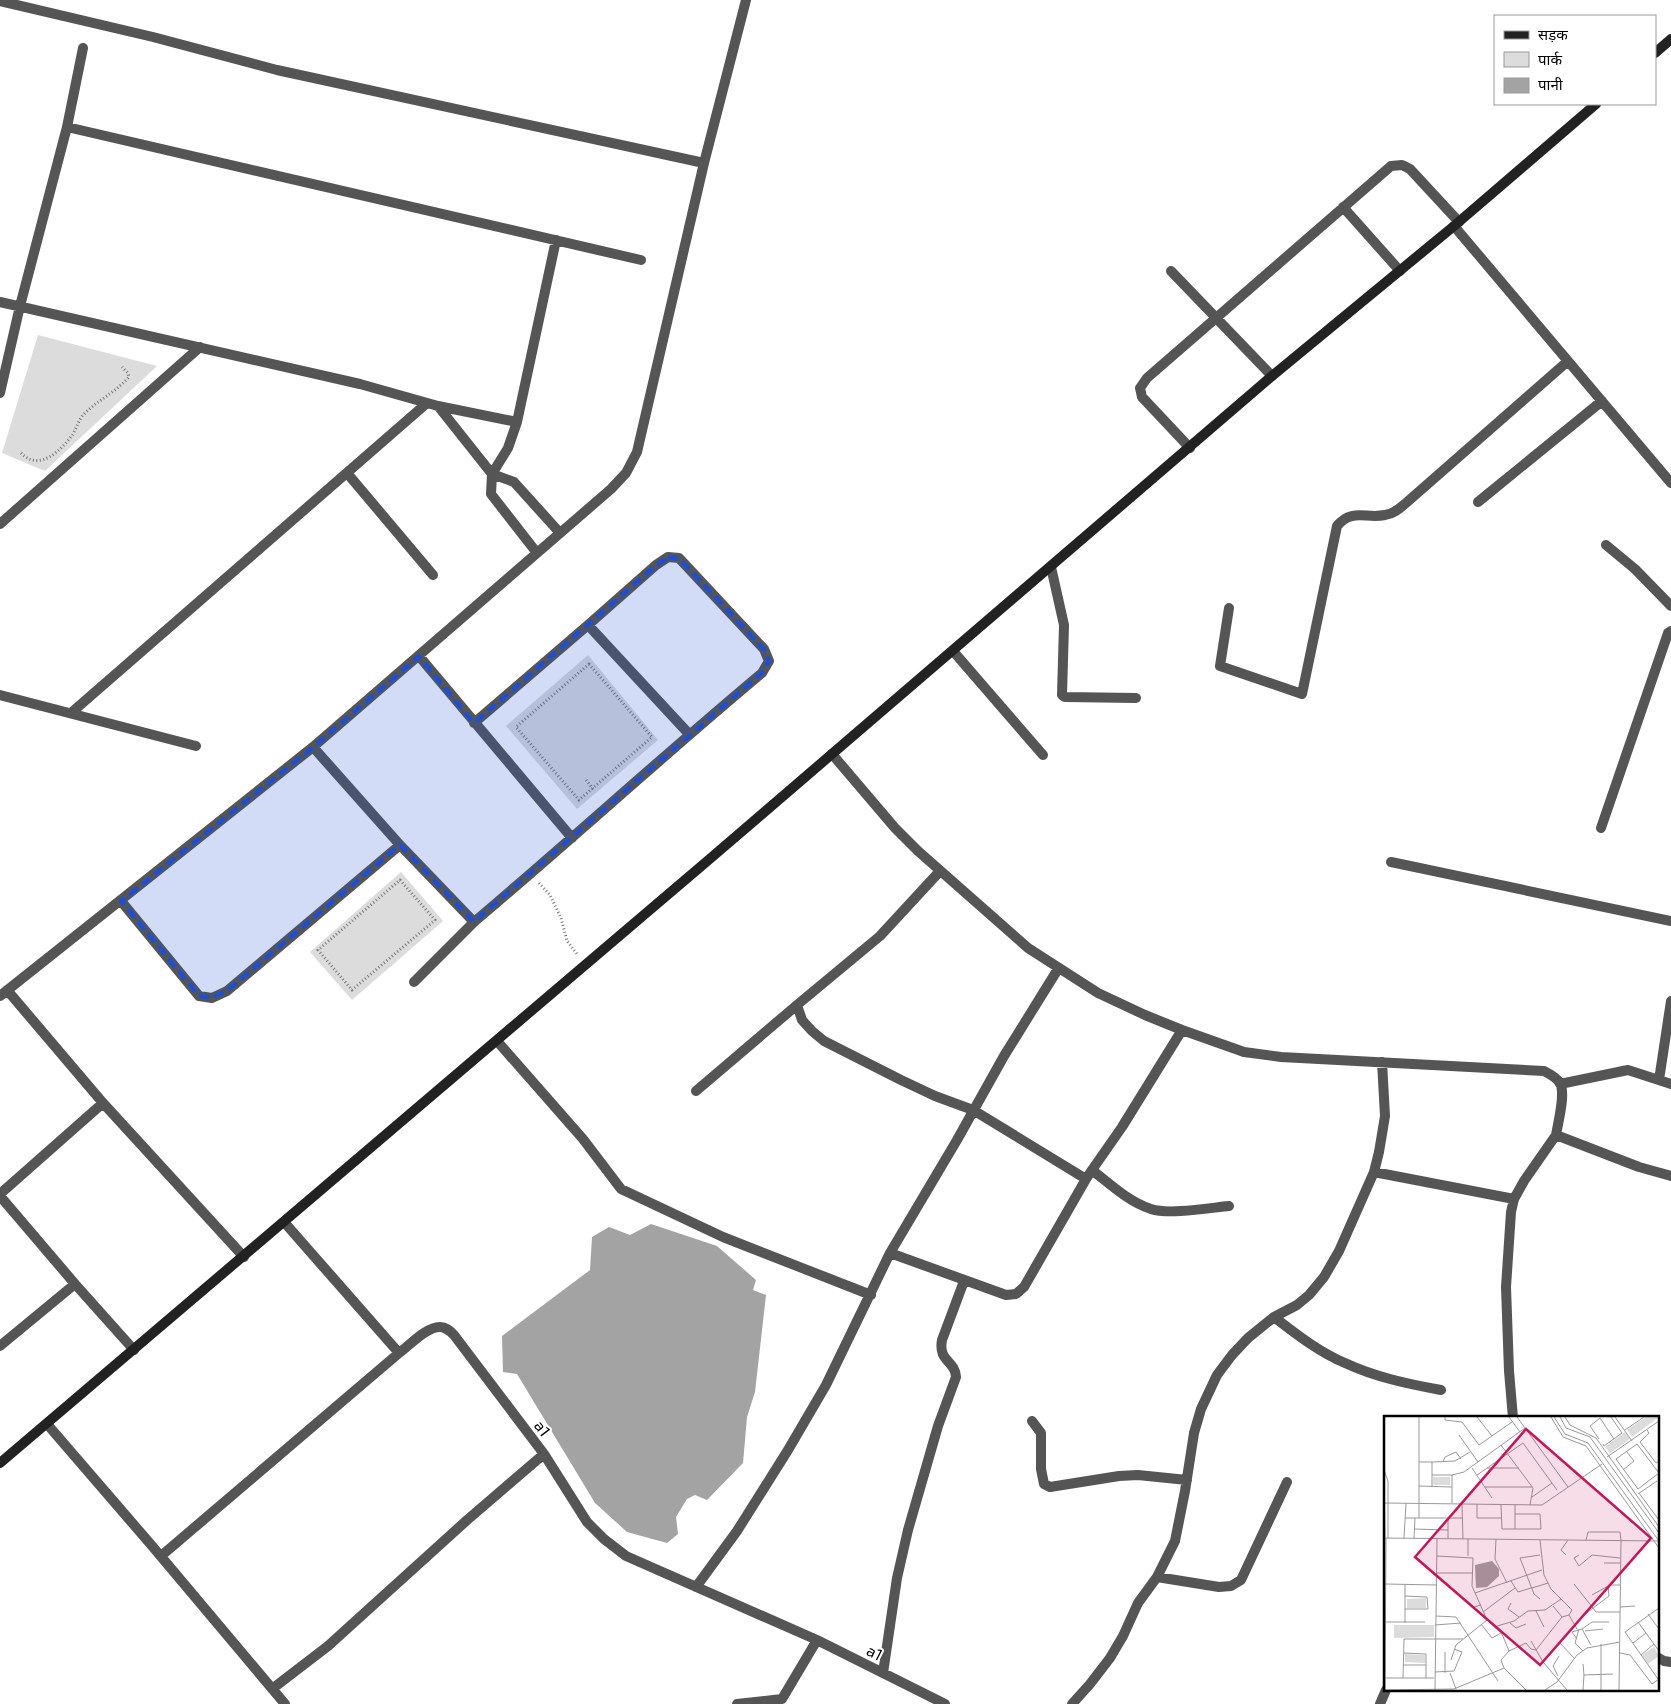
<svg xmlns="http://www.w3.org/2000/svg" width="1671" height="1704" viewBox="0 0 1671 1704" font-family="'Exo 2','Noto Sans Devanagari',sans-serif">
<rect width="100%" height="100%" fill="#fff"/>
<!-- green -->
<path fill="#dcdcdc" d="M38,335L157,366L45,471L2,453Z
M588,655L658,740L577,809L506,726Z
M401,872L443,921L352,1000L310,952Z"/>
<!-- water -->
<path fill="#a3a3a3" d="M651,1224L717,1246L756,1280L753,1290L766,1295L755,1392L747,1417L743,1463L707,1500L695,1495L687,1499L676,1517L678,1534L667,1543L627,1532L595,1503L517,1374L503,1372L502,1336L590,1270L592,1237L609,1227L630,1235Z"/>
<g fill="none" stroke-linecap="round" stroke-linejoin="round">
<!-- path -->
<path stroke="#777" stroke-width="3" stroke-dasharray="1 2.5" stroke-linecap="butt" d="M21,453C39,472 61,451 73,434C77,427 79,419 84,414C98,400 116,392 129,377L128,373L122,367
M589,664L652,737L579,800L516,727Z
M586,780L593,789
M400,880L435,920L352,990L318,950Z
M539,883L550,895L561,918L567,941L577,954"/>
<!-- street -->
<path stroke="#555" stroke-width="10" d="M0,1L153,37L277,70L704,163
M67,127L83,48
M1343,207L1400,271
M1454,226L1671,483
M1171,271L1272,376
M0,302L360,384L438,406L492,474L514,482L560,533
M0,393L20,306L67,127L641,260
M438,406L517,422
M1190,448L1142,397L1140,388L1147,378L1391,166L1402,165L1410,169L1459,222
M347,473L433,575
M1478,502L1602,401
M0,524L200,347
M1606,545L1635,569L1671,606
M537,553L491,494L492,474L508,448L517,422L556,240
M1051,567L1064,625L1062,695L1065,697L1136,698
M1229,608L1220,666L1302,694L1337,526C1352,508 1366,519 1385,515C1394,514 1400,508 1406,503L1568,361
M588,625L689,734
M953,651L1043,755
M419,656L572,838
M0,695L196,746
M71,713L427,403
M313,747L400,845L474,922C571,840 665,754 762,673L769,661L764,649L679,558L668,557L656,565L588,625L474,723
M832,754L895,828L918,851L1028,948L1098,993L1145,1015L1182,1030L1244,1052L1281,1057L1544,1071C1550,1074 1556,1077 1560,1083C1566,1094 1558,1122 1556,1135L1639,1167L1671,1176
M1601,828L1668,633L1671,631
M1391,862L1671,921
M940,871L880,936L797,1005L802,1020L812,1031L824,1041L901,1080L935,1096L973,1110L1086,1179L1092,1170C1110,1184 1129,1202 1151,1209C1169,1215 1209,1208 1229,1206
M121,901L199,996L212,998L227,991L400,845
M414,982L474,922
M7,990L103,1103L244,1257
M0,996L313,747L611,489L626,473L637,452L704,163L746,0
M497,1041L583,1139L621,1189L723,1237L871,1295
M1659,1080L1671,1001
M1560,1084L1628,1070L1671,1084
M696,1091L797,1005
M1092,1170L1122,1127L1182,1030
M1374,1172L1514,1199L1524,1181L1556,1135
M0,1194L103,1103
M0,1196L75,1284L134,1350
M284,1222L399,1353
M890,1253L1006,1295L1016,1294L1024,1287L1086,1179
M1274,1317C1296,1334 1319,1352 1345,1363C1375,1377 1408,1384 1441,1390
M0,1346L75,1284
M1513,1418L1509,1371L1506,1287L1511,1212L1514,1199
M1032,1421L1041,1433V1469L1044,1484L1050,1487L1119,1476L1138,1475L1187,1480
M47,1424L153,1547L285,1704
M161,1556L399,1353C410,1345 426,1327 440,1327C446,1327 450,1331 454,1335L544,1454L587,1522L604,1539L626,1556L817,1640L945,1704
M1157,1577L1219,1587L1231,1586L1241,1580L1287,1482
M696,1587L737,1531L788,1450L826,1385L890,1253L957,1140L1004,1056L1058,969
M1657,1657L1664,1661L1671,1662
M883,1673L897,1578L908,1530L938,1426L956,1377C955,1360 938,1362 942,1340L964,1281
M272,1689L328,1646L466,1521L544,1454
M737,1704L782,1699L817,1640
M1072,1704L1090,1684L1110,1658L1123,1636L1138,1603L1157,1577L1175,1541L1185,1491L1194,1433L1201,1409L1217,1375L1232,1355L1248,1338L1274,1317L1297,1305L1309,1295L1324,1277L1339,1251L1374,1172L1379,1152L1385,1116L1382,1062
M1380,1704L1386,1690"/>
<!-- secondary -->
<path stroke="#222" stroke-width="10" d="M1655,53L1671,39
M0,1463L712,857L1272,376L1454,226L1596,104"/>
</g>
<!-- marked area -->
<path fill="#1d4ed8" fill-opacity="0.2" stroke="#1d4ed8" stroke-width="4" stroke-dasharray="10 6" stroke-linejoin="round" d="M668,557L679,558L764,649L769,661L762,673L474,922L400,845L227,991L212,998L199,996L121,901L313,747L419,656L474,723L656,565Z"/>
<g text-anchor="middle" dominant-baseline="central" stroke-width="4" stroke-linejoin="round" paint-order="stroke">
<!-- street labels -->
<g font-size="16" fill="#000" stroke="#fff">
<text transform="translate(543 1428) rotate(53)">a1</text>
<text transform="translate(875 1652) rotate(27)">a1</text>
</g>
</g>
<!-- overview -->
<g transform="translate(1384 1416)">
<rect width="275" height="275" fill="#fff"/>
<path d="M262,1H275L248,21L243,14ZM241,16L246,23L226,37L221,31ZM49,61H66V69H49ZM42,182V192H23V183ZM10,209H50V221L10,222ZM270,231L275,240L264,248L258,239ZM21,238L41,239V247L21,246Z" fill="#dcdcdc"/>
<path d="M108,145L115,153V160L103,171L92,172L91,149Z" fill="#a3a3a3"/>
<path fill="none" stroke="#999" stroke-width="1" d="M61,1V4L78,6L95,29L128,6M93,1L108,20M125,1L136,16M133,1L184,71M167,1L179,21L202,30L275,132M170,1L181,18L204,27L275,125M176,1L182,12L206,21L275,117M181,1L186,9L212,22L275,111M231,1L248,25M241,14L260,1M263,14L265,17L256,26L272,47L275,45M75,19L94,46M215,23L206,10L216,2L230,23M219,28L220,30L238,17L227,1M253,28L275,57L254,73L232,43ZM117,29L149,72L146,89M223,41L275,5M35,46H48V59M48,46L71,45L86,36M59,46L61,41L72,36L77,43M88,52L108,82M103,52H135M0,54L4,65V122M239,54L250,45L242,35M0,59L1,122M93,59L139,27L173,74M35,70L68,71M48,71V59H68M101,71H148M255,77L275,104M254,78L273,65M148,81L168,67M1,87L158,89L218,48M68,87V59L80,56L141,12M78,88L79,123M93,88V102H117M117,89L118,113H157L156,98H131M21,102H78M35,102V1M64,102V123M30,113L64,114M131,113V89M0,122L275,125M20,122L22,87M30,122L31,102M84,123V140M112,123L111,143L123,167M156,124L160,159L167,173L188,194L185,199L193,213M202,124L204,116H236L237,125M182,139L177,134L184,124M195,139L190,142L195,150L208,139L236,142M53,140L89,142L88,170L103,204L72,229L67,244M220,147H236M53,157H88M127,165L134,176L147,172M2,168L53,169M190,168L212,196H236M148,172L164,167M91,177L158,154M208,179L226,169H236M156,183L150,178L136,142L156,139M82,184L90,191L97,189M127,187L124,193L135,201M169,190L178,201L185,199M236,191L251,190M21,193H44L43,181L21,180M152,195L160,211M99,196L131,172M264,198L275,213M52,200L72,201L114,265M196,202L225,180L224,170M103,204L118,218L125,235M1,206H41M254,206L275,235M21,207V168M126,207L132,212L142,208M97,208L108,222L117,217M51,209L77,207M110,211L130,205L144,195L161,194L177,183M195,213L191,227L199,235M198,213L208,206H225M201,215L219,213M193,223L188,216L198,213L207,229M147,225L159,246L183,274M176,227L190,242M249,227L262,217M217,228V274M20,237L42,238V262M236,237L246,239L268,268L275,263M257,239L270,228M199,248L200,259L229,258M19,249H42M120,252L117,244L125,235L142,227L147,233L152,234L178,201M51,256L70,255L78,236L70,233M61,257V236M66,257L72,273M174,260L169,250L175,240M1,262H50M19,262L20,223H79M274,263L241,216L275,192M0,274L70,273L120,252L142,274M1,274L2,122M51,274L53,123M161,274L173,266L193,239L203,232L236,226M199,274L200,259M235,274L237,125"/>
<path fill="#c2185b" fill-opacity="0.15" stroke="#c2185b" stroke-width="2.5" d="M142,13L267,122L156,249L31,141Z"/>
<rect width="275" height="275" fill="none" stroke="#000" stroke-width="2.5"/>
</g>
<!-- legend -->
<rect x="1494" y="15" width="162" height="90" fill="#ffffff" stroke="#999999"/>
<rect x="1504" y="31" width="25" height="8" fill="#222222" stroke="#999999"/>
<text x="1538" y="40" font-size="15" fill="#000000">सड़क</text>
<rect x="1504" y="52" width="25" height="15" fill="#dcdcdc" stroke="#999999"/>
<text x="1538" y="65" font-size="15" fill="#000000">पार्क</text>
<rect x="1504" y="78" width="25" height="15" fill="#a3a3a3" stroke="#999999"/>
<text x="1538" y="90" font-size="15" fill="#000000">पानी</text>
</svg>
